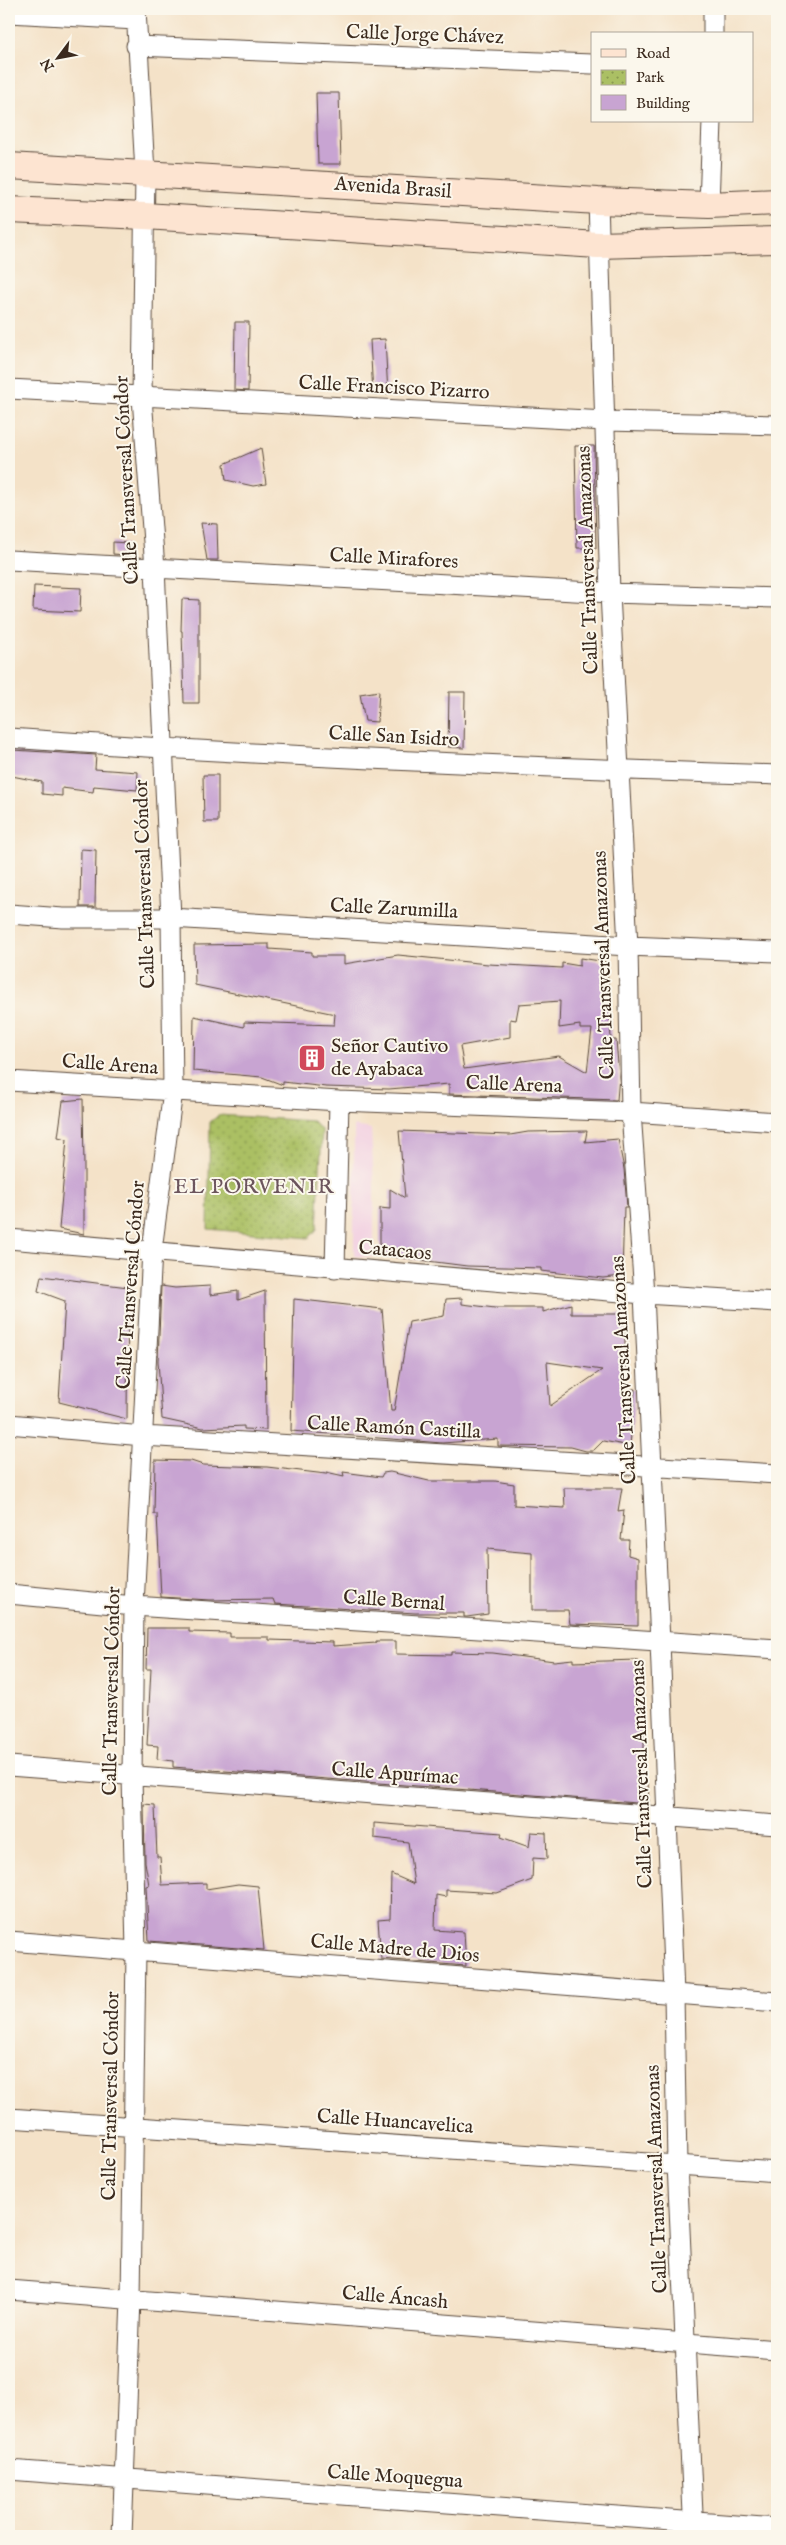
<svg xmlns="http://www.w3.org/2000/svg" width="786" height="2545" viewBox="0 0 786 2545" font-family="'IM FELL English',serif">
<defs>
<pattern id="park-dots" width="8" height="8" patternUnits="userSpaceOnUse" patternTransform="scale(1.25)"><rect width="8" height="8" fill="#abc064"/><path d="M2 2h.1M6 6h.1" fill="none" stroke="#8c9c52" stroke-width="1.8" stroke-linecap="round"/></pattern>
</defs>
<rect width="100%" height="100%" fill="#fbf7ec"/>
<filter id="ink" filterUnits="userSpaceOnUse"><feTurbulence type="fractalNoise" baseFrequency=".02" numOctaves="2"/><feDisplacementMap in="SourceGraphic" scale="10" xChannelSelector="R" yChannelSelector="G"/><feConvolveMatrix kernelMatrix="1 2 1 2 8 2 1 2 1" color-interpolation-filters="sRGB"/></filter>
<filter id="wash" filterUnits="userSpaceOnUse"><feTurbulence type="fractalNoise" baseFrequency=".0096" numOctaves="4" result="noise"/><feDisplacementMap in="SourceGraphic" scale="20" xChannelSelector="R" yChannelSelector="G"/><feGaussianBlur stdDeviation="1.12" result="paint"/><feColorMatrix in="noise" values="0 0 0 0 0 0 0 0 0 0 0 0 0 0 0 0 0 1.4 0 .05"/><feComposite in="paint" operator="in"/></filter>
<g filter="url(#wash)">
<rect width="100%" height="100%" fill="#f4e2c8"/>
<!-- built -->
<path fill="#f2cfe1" d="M354,1126L371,1129L374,1187V1257L354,1256Z"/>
<!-- park -->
<path fill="url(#park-dots)" stroke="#737541" d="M219,1115L313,1121L322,1131L317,1229L309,1238L208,1229L210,1122Z"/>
<g id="blocks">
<!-- building -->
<path fill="#c8a4d2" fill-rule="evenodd" d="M316,93H339L341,164H318Z
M235,322H249L248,391L234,390Z
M385,339L388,394H373L370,340Z
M575,446H594L596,548H577Z
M261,448L266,484L253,486L226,480L224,464Z
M201,523L217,524L218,560H207Z
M113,542L127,543L128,555L113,554Z
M34,586L81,588L80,612L33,610Z
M182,599L199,600V703H184L182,631H181Z
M379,691L377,722L365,721L360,694Z
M449,692H465L464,748L448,747Z
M12,750L96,755L95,769L138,772L137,790L94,786L93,792L62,788V796L42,794V782L12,776Z
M203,775H218V822H204Z
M81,849L96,850L95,907H80Z
M269,944V949L312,952V956H344V964L398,955L488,964L562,968V963L580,966V958L607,962L611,1040H616L619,1076L617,1100L449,1094V1084L389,1089L326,1087L283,1082V1085L262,1077L193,1071L194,1016L244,1027V1022L334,1025L335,1014L195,985L194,945ZM560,1001L559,1028L580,1025V1029H592L587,1072L559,1056L464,1069L460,1046L510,1037V1019L516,1020L519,1004Z
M83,1099L84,1168V1234L59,1229L67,1139L58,1137L63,1101Z
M399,1131L510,1135L528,1132L587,1131L585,1142L618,1139L624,1169L627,1207H624L622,1276L603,1278L541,1271V1268L467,1266L380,1255V1208L390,1209V1189L405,1198Z
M41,1276L128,1287L127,1419L59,1402L65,1301L38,1291Z
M161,1286L175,1288L210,1286V1295L238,1291V1300L265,1291L266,1430L244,1429V1426L203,1428L162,1419L158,1361Z
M462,1298V1304L495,1308H543V1312L571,1304V1314H625V1389H635L630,1446L603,1441L593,1451H586L571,1447L498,1446V1439L442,1443L291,1431L294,1299L382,1309L391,1411H394L409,1322L444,1316L446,1299ZM547,1362L602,1370L550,1406Z
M155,1460L191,1461L203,1465L267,1467L326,1474V1472L344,1476L343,1472L381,1477L383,1473L390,1472L429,1481H495L514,1484V1505L565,1508L564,1488H622L618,1511L624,1510L621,1540H629L628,1555L638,1558V1626L570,1624L568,1610H532V1553L487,1549L488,1614L467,1617H464V1613H415L275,1604L273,1599L209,1600L161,1597L157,1514H154Z
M147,1628H189V1632L230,1633V1637H269V1640L333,1642V1646L376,1643V1641H396V1654L451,1655V1652L493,1653L554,1661L573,1659V1662L637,1660L638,1724H644V1782L648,1783L649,1804L173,1767V1761L157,1759L158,1746L147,1745L151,1669H146Z
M144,1804L155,1805L157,1857H160L162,1885L206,1883V1889L238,1884L258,1886L264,1950L149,1941L146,1886L149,1885L145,1862Z
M374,1823L502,1833L501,1837L529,1847L531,1832L546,1833L547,1859L533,1858L532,1880L497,1893L446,1890V1897L436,1895L435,1930L464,1932L466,1966L381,1959L378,1920L390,1919L391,1874L414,1884L408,1842L374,1838Z"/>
</g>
</g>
<g filter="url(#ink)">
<use href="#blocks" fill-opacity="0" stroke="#574638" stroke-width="1"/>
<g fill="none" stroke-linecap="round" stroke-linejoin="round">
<!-- street casing -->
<g stroke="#574638" stroke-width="21">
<path id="street" d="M713,9V34
M9,13L136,20
M136,46L592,64
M598,201L610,593L628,946L631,1112L644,1294L660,1642L674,1994L677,2164L694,2536
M709,205L712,121
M9,389L606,421L777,425
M9,560L610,593L777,598
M9,738C265,756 521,767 777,775
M9,914L63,918H171L628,946L777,952
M9,1081L339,1101L631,1112L777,1122
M9,1239L644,1294L777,1302
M335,1269L339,1101
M9,1424L143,1436L777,1474
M9,1594L134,1606L777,1649
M9,1766L777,1825
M9,1941L777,2002
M9,2118L777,2172
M9,2290L777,2350
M9,2470L777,2528
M122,2536L131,2299L136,1951L132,1776L134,1606L152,1250L173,1091L171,918L155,568L142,398L145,173L136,9"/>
</g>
<!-- secondary casing -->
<g stroke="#574638" stroke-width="28">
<path id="secondary" d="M9,166L598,201L709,205L777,202
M9,210L145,216L598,245L777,240"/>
</g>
<!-- street -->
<use href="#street" stroke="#fff" stroke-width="19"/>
<!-- secondary -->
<use href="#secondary" stroke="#fde4d1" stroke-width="26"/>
</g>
</g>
<!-- icons -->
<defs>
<g id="building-square" transform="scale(1.4375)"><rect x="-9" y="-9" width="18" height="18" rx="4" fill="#d1495b" stroke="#fbf7ec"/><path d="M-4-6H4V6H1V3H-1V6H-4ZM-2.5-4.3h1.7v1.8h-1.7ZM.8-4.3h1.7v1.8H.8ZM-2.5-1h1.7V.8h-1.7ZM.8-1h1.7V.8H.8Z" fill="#fff"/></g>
</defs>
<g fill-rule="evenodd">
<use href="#building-square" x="312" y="1058"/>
</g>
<g text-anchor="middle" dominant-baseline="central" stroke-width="4" stroke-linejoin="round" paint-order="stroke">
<!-- street labels -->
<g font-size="20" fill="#3b2a1e" stroke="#fbf7ec">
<text transform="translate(425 35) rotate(2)">Calle Jorge Chávez</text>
<text transform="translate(393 188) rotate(4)">Avenida Brasil</text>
<text transform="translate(394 388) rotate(3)">Calle Francisco Pizarro</text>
<text transform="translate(127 480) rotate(-93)">Calle Transversal Cóndor</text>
<text transform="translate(394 559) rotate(3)">Calle Mirafores</text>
<text transform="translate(588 560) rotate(-92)">Calle Transversal Amazonas</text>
<text transform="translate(394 737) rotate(3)">Calle San Isidro</text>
<text transform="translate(145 884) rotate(-92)">Calle Transversal Cóndor</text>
<text transform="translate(394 909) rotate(3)">Calle Zarumilla</text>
<text transform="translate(604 965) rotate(-92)">Calle Transversal Amazonas</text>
<text transform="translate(110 1065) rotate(4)">Calle Arena</text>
<text transform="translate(514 1085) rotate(2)">Calle Arena</text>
<text transform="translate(395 1251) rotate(5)">Catacaos</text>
<text transform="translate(131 1285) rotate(-86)">Calle Transversal Cóndor</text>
<text transform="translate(624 1370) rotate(-93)">Calle Transversal Amazonas</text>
<text transform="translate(394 1428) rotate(3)">Calle Ramón Castilla</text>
<text transform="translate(394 1601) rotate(4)">Calle Bernal</text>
<text transform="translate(112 1691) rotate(-89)">Calle Transversal Cóndor</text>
<text transform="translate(395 1774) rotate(4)">Calle Apurímac</text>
<text transform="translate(642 1774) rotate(-92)">Calle Transversal Amazonas</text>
<text transform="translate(395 1949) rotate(5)">Calle Madre de Dios</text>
<text transform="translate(111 2096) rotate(-89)">Calle Transversal Cóndor</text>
<text transform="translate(395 2122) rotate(4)">Calle Huancavelica</text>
<text transform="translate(657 2179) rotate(-92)">Calle Transversal Amazonas</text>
<text transform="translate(395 2298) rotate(5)">Calle Áncash</text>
<text transform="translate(395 2477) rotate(4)">Calle Moquegua</text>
</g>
<!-- poi labels -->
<g font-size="20" fill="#3b2a1e" stroke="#fbf7ec" text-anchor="start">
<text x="331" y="1046">Señor Cautivo<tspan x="331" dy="23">de Ayabaca</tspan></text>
</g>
<!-- neighbourhood labels -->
<g font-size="21" letter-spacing="1" fill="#6c555d" stroke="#fbf7ec">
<text x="254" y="1187">EL PORVENIR</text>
</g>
</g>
<!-- margin -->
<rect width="786" height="2545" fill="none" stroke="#fbf7ec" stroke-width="30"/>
<!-- legend -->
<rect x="591" y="32" width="162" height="90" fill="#fbf7ec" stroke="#aea59a"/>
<rect x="601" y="49" width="25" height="8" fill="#fde4d1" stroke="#aea59a"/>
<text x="636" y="58" font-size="15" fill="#3b2a1e">Road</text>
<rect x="601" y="70" width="25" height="15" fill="url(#park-dots)" stroke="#aea59a"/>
<text x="636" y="82" font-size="15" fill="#3b2a1e">Park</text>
<rect x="601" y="95" width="25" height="15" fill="#c8a4d2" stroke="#aea59a"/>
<text x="636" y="108" font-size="15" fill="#3b2a1e">Building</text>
<!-- north arrow -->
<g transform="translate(58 58) rotate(238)" stroke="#fbf7ec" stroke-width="4" paint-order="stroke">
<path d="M0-4L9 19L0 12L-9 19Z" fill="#3b2a1e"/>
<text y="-8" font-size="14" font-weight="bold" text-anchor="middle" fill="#3b2a1e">N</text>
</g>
</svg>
